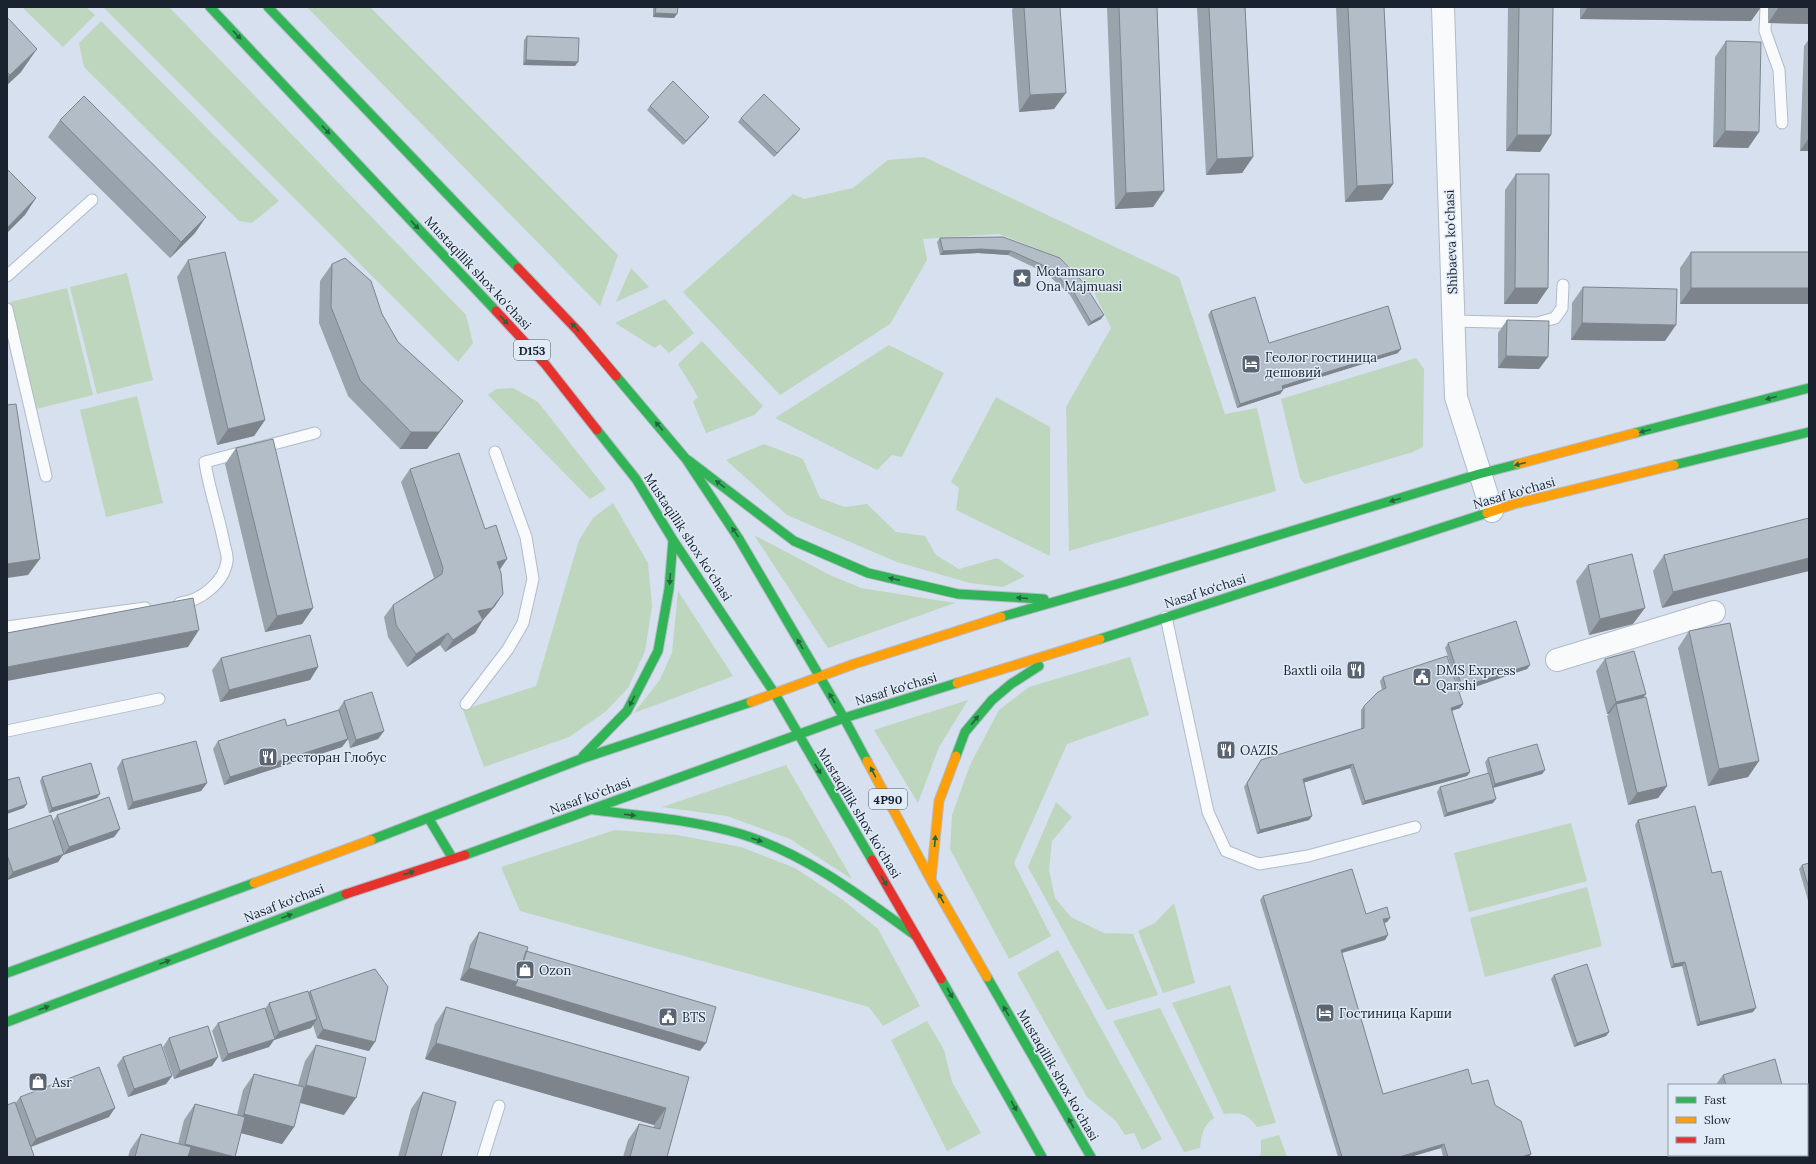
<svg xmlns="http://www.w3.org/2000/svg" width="1816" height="1164" viewBox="0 0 1816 1164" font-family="Lora,serif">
<rect width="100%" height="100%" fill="#d6e0ee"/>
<!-- green -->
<path fill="#bdd6bd" d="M22,7H86L95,15L63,47Z
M103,7H169L466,315L473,343L458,362Z
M307,7H370L618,255L600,306Z
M101,21L279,201L252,223L239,221L84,67L79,43Z
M924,157L1179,277L1225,414L1257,408L1276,491L1069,551L1066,407L1111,328L1093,290L1061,258L999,234L923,239L927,260L890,324L780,395L683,292L793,194L804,199L853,188L888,160Z
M631,268L649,287L616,302Z
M127,273L153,380L97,394L70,287Z
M67,288L93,395L36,409L10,302Z
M665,299L694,333L669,353L660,344L655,348L615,323Z
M702,341L763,406L754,415L706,433L693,402L698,397L678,364Z
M889,345L944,373L902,457L892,455L877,470L775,418Z
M1416,358L1424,369L1423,447L1413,452L1305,484L1300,478L1281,399Z
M513,388L538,402L606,489L590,499L488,395L496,389Z
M137,396L163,503L106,517L80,410Z
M996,397L1050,427V556L956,510L959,488L951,482Z
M764,444L803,459L820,498L845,507L867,504L896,532L925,536L936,555L959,569L997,558L1025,576L1003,587L970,583L897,562L787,515L726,460Z
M613,503L648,563L652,606L645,651L628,688L605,712L569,737L484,767L463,710L536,686L579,540L593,518Z
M754,535L830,575L861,588L955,603L828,648Z
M678,591L733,676L634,713L659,681L672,653Z
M1130,657L1149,715L1067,744L1014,863L1051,936L1009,959L950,849L952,815L970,765L999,710L1029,687Z
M968,700L939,747L918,803L874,730Z
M786,765L852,879L790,839L727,816L662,807Z
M1056,802L1072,817L1052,841L1049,870L1055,898L1071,917L1104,933L1133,934L1158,995L1107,1010L1028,867Z
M1571,823L1587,881L1469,912L1454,853Z
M615,830L677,835L741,847L795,868L843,900L878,929L920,1006L883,1026L869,1007L520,911L501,867Z
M1587,887L1602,946L1485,977L1470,918Z
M1174,903L1195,983L1163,993L1138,931L1155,923Z
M1058,950L1162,1139L1142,1150L1134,1133L1125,1135L1116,1121L1087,1097L1017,973Z
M1230,985L1276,1123L1257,1127C1247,1113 1241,1113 1224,1114L1172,1003Z
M1160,1008L1214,1118C1203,1125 1201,1136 1200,1148L1184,1152L1113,1021Z
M927,1021L944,1050L952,1082L981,1133L947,1151L891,1040Z
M1279,1135L1287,1157H1259L1261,1153V1140Z"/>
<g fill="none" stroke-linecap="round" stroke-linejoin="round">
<!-- lane casing -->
<g stroke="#b2bbc7" stroke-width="13">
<path id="lane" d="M1766,7L1765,31L1779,70L1782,123
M7,276L92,200
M7,309L46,476
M1453,321L1537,323L1555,318L1562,308L1563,285
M180,603C200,601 224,583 227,561C228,556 225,548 224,543C219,516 209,490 205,462L315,433
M1166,617L1208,812L1226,851L1259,864L1308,856L1415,827
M7,627L145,608
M466,704L508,649L523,623L533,579L526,537L495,452
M7,731L159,699
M483,1157L499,1106"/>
</g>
<!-- street casing -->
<g stroke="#b2bbc7" stroke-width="24">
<path id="street" d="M1443,7L1456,397L1492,511
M1557,660L1714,612"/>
</g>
<!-- fast casing -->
<g stroke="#b2bbc7" stroke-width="11">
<path id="fast" d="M210,7L496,311
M268,7L518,268
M616,376L686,459L739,539L844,718L867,761
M597,430L636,479L673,540L775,694L872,860
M1635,433L1809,388
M688,460L794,541L868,573L958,594L1044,599
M1674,465L1809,432
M1001,617L1124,582L1479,474L1518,464
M1100,639L1487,513
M583,756L627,711L658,651L669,589L673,540
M956,756L965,732L992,700L1011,684L1039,666
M594,810C643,816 693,820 741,834C806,854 862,897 916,936
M429,819L453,859
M371,840L581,759L751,702
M465,855L844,718L957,683
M7,973L254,883
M987,977L1091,1157
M941,979L1042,1157
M7,1022L346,894"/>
</g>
<!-- slow casing -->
<g stroke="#b2bbc7" stroke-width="11">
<path id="slow" d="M1518,464L1635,433
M1487,513L1514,504L1674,465
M957,683L1100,639
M751,702L854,664L1001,617
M867,761L931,880L987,977
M931,880L939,801L956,756
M254,883L371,840"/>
</g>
<!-- jam casing -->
<g stroke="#b2bbc7" stroke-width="11">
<path id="jam" d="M518,268L578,331L616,376
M496,311L545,364L597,430
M872,860L941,979
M346,894L465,855"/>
</g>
<!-- lane -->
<use href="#lane" stroke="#f9fafc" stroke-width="11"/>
<!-- street -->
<use href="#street" stroke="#f9fafc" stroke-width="22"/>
<!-- fast -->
<use href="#fast" stroke="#30b455" stroke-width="9"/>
<!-- slow -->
<use href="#slow" stroke="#ff9f0a" stroke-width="9"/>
<!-- jam -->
<use href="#jam" stroke="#e5322d" stroke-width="9"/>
</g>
<!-- wall -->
<path fill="#99a3ac" d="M653,7H678L674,18L653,17Z
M1013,7H1060L1054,109L1019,112L1012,10Z
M1107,7H1157L1164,191L1153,207L1115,209Z
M1197,7H1245L1253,157L1242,173L1206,175Z
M1336,7H1384L1393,184L1382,200L1345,202Z
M1508,7H1553L1551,135L1540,152L1506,151Z
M1580,7H1761L1751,21L1580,19Z
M1768,7H1809V24L1768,23Z
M7,17L21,72L7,85Z
M527,36L575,66L523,65L524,40Z
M1809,39V151H1800L1804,46Z
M1726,41L1759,132L1748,148L1713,147L1715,57Z
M650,106L706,121L683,145L647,110Z
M741,118L797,133L774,157L738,122Z
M60,120L195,233L170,258L48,137Z
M1516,174L1548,288L1537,304H1504L1505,190Z
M940,238L1060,258L1101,319L1088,326L1070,295L1046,273L1008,255L978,253L940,255L937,242Z
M1691,252H1809V304H1680V268Z
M188,260L265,420L254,436L217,445L177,277Z
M332,264L382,314L398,342L451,417L427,449H400L348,396L319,323L320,281Z
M1583,287L1665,341L1571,340L1572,303Z
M1211,311L1269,343L1398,353L1283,389V390L1280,394L1237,408L1208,315Z
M1507,320L1539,369L1498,368V333Z
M236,448L313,608L302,624L265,632L225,464Z
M410,469L485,529L500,569L503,594L495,606L483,620L475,633L445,652L440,645L407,667L388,637L384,617L393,605L434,578L401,482Z
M1809,518L1662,608L1653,571L1664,555Z
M1588,565L1633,624L1589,635L1576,581Z
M1689,631L1759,761L1748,777L1708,786L1678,648Z
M1448,643L1530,665L1527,669L1460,692L1445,648Z
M221,658L318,667L310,680L220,702L212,670Z
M1605,659L1646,694L1643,698L1667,786L1658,798L1628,805L1607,716L1609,714H1607L1596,671Z
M1383,677L1463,704L1460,708L1452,711L1470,772L1467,776L1362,805L1350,768L1304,782L1312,816L1309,820L1257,834L1244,787L1261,760L1361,729V710L1364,706L1382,690L1380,681Z
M344,701L384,731L378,739L350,748L348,739L342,747L224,785L213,749L218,741L287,726L338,710Z
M1488,758L1545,770L1542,774L1493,788V803L1444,817L1437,792L1440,787L1488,774L1485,762Z
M122,760L207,783L201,791L128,810L117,768Z
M42,777L97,798L49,813L40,781Z
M57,815L120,829L114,837L63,855L58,862L7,880V830L53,821Z
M1638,820L1712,873L1753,1012L1697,1026L1682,966L1671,968L1635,825Z
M1809,863V904L1799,869L1802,865Z
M1263,896L1390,918L1387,922L1384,923L1388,935L1385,940L1342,953L1383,1094L1472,1084L1495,1105L1531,1154L1529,1157H1443L1441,1148L1410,1157H1338L1260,900Z
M479,932L526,951L700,1051L460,980L470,945Z
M1554,975L1609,1032L1606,1036L1574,1047L1551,979Z
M310,991L369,1051L317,1038L313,1025L311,1028L274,1040L269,1047L222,1062L212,1031L218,1023L265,1009L269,1003L308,993Z
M446,1007L689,1077L667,1157H623L628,1140L639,1124L654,1128V1125L425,1059L435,1024Z
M169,1038L218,1057L212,1066L174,1079L163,1047Z
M316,1045L344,1115L300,1103L294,1127L282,1144L241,1133L235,1157H128L130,1150L141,1134L178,1144L184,1120L195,1104L237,1115L243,1090L254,1074L298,1085L305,1061Z
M123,1057L172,1076L166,1084L128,1097L117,1065Z
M1723,1075L1782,1085H1717V1083Z
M423,1092L441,1157H398L411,1109Z
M20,1097L109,1117L31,1147L34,1156V1157H7L15,1104Z"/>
<!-- shaded-wall -->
<path fill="#7d848c" d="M1588,7H1761L1751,21L1580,19Z
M1779,7L1809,8V24L1768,23Z
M655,13L677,14L674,18L653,17Z
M37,49L21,72L7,85V78L10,75Z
M526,60L578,62L575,66L523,65Z
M1066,93L1054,109L1019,112L1030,95Z
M709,117L706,121L683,145L686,141Z
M800,129L797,133L774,157L777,153Z
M1725,131L1759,132L1748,148L1713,147Z
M1517,135H1551L1540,152L1506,151Z
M1809,138V151H1800Z
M1253,157L1242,173L1206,175L1217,159Z
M1393,184L1382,200L1345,202L1357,186Z
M1164,191L1153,207L1115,209L1126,193Z
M36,198L25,215L7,233V228Z
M206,217L195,233L170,258L181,242Z
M981,249L1011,251L1008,255L978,253L940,255L943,251Z
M1515,288H1548L1537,304H1504Z
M1691,288H1809V304H1680Z
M1104,315L1101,319L1088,326L1091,322Z
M1582,323L1676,325L1665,341L1571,340Z
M1401,349L1398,353L1279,390L1282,386Z
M1506,356L1548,357L1539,369L1498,368Z
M1283,390L1280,394L1237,408L1240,404Z
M463,401L427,449H400L411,432Z
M265,420L254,436L217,445L228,429Z
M1809,558V571L1662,608L1673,592Z
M40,559L28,575L7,578V564Z
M507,559L499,571L497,562Z
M503,594L495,606L483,620L478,611Z
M313,608L302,624L265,632L277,616Z
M1645,608L1633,624L1589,635L1600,619Z
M483,620L475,633L445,652L453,640Z
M199,630L188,647L7,681V667Z
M448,633L440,645L407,667L416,654Z
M1530,665L1527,669L1460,692L1462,687Z
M318,667L310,680L220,702L229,690Z
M1646,694L1637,706L1616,704L1609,714H1607L1616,702Z
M1463,704L1460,708L1448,712L1451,708Z
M384,731L378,739L350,748L356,740Z
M348,739L342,747L224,785L230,777Z
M1759,761L1748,777L1708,786L1719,769Z
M1353,764L1350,768L1300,784L1303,779Z
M1545,770L1542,774L1492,788L1495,784Z
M1470,772L1467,776L1362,805L1365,801Z
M207,783L201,791L128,810L133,802Z
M1667,786L1658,798L1628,805L1637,793Z
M100,794L97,798L49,813L52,808Z
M1496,799L1493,803L1444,817L1447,813Z
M27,804L24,808L7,814V811Z
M1312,816L1309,820L1257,834L1260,830Z
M120,829L114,837L63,855L58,862L7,880L13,872L64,854L69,847Z
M1390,918L1387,922L1380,924L1383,919Z
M1388,935L1385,940L1338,954L1341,950Z
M1685,962L1682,966L1671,968L1674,964Z
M469,968L517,982L706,1043L700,1051L460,980Z
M1756,1008L1753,1012L1697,1026L1700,1022Z
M317,1019L311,1028L274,1040L269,1047L222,1062L228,1054L274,1039L279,1032Z
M323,1029L375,1042L369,1051L317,1038Z
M1609,1032L1606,1036L1574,1047L1577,1043Z
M436,1043L666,1108L654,1125L425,1059Z
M218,1057L212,1066L174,1079L180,1071Z
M172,1076L166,1084L128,1097L134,1089Z
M306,1085L356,1098L344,1115L294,1101Z
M115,1108L109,1117L30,1147L36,1139Z
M244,1114L294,1127L282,1144L233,1131Z
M185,1144L233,1157H176Z
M1444,1144L1441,1148L1410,1157H1399Z
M1531,1154L1529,1157H1521Z"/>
<!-- building -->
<path fill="#b2bdc8" stroke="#7d848c" d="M656,7H678L677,14L655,13Z
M1024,7H1060L1066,93L1030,95Z
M1119,7H1157L1164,191L1126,193Z
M1209,7H1245L1253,157L1217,159Z
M1348,7H1384L1393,184L1357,186Z
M1519,7H1553L1551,135H1517Z
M1784,7H1809V8Z
M7,17L37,49L10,75L7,72Z
M527,36L579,38L578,62L526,60Z
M1726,41L1761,42L1759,132L1725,131Z
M673,81L709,117L686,141L650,106Z
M764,94L800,129L777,153L741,118Z
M84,96L206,217L181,242L60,120Z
M7,169L36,198L7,228Z
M1516,174H1549L1548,288H1515Z
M1003,237L1060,258L1083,282L1104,315L1091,322L1073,291L1049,268L1011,251L981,249L943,251L940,238Z
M225,252L265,420L228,429L188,260Z
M1691,252H1809V288H1691Z
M345,258L371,281L382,314L398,342L463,401L439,432H411L360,380L331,307L332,264Z
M1583,287L1677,289L1676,325L1582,323Z
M1255,297L1269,343L1388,306L1401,349L1282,386L1283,390L1240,404L1211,311Z
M1507,320L1549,321L1548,357L1506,356Z
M16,404L40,559L7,564V405Z
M273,439L313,608L277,616L236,448Z
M459,453L485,529L496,525L507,559L497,562L501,573L503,594L492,608L478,611L483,620L453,640L448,633L416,654L396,625L393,605L442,574L443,568L410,469Z
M1809,518V558L1673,592L1664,555Z
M1632,554L1645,608L1600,619L1588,565Z
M193,598L199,630L7,667V633Z
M1516,621L1530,665L1462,687L1448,643Z
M1730,623L1759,761L1719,769L1689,631Z
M310,635L318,667L229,690L221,658Z
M1634,651L1646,694L1616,702L1605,659Z
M1447,656L1463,704L1451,708L1470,772L1365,801L1353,764L1303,779L1312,816L1260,830L1247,783L1261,760L1364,728V706L1378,692L1386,688L1383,677Z
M372,692L384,731L356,740L344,701Z
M1646,697L1667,786L1637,793L1616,704Z
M339,710L348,739L230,777L218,741L285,719L287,726Z
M196,741L207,783L133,802L122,760Z
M1537,744L1545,770L1495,784L1488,758Z
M91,763L100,794L52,808L42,777Z
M1489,773L1496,799L1447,813L1440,787Z
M19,777L27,804L7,811V780Z
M109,797L120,829L69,847L57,815Z
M1695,806L1712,873L1721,871L1756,1008L1700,1022L1685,962L1674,964L1638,820Z
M51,815L64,854L13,872L7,855V830Z
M1809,863V889L1802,865Z
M1352,869L1366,914L1387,907L1390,918L1383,919L1388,935L1341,950L1383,1094L1468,1069L1472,1084L1488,1080L1495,1105L1521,1121L1531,1154L1521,1157H1448L1444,1144L1399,1157H1342L1263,896Z
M479,932L528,947L517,982L469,968Z
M526,951L716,1007L706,1043L515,986L517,982Z
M1587,964L1609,1032L1577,1043L1554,975Z
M375,969L388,987L375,1042L323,1029L310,991Z
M308,991L317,1019L279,1032L269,1003Z
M446,1007L689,1077L667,1157H630L639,1124L660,1129L666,1108L436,1043Z
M265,1008L275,1039L228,1054L218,1023Z
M208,1026L218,1057L180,1071L169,1038Z
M161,1044L172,1076L134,1089L123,1057Z
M316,1045L366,1058L356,1098L306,1085Z
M1775,1059L1782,1085H1726L1723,1075Z
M99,1067L115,1108L36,1139L20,1097Z
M254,1074L304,1087L294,1127L244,1114Z
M423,1092L456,1102L441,1157H405Z
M15,1102L34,1156L33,1157H7V1105Z
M195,1104L245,1117L235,1157L185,1144Z
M141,1134L191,1147L188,1157H135Z"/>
<!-- one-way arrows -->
<defs><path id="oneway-solid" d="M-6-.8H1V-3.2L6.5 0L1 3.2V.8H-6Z"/></defs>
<g fill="#236440">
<use href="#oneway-solid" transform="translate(237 35) rotate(47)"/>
<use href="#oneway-solid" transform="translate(326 130) rotate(47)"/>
<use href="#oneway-solid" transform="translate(415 225) rotate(47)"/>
<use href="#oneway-solid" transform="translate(504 320) rotate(47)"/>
<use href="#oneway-solid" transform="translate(575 327) rotate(-133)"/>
<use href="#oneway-solid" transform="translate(1771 398) rotate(165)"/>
<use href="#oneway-solid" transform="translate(659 426) rotate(-130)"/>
<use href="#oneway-solid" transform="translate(1645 431) rotate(165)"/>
<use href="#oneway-solid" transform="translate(1520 464) rotate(165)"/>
<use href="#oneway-solid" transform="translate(720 484) rotate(-143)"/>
<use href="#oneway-solid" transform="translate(1395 500) rotate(163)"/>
<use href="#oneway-solid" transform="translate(735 532) rotate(-124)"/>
<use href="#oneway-solid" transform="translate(670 579) rotate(94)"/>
<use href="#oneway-solid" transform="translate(894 579) rotate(-167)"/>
<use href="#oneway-solid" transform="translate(1022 598) rotate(-176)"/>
<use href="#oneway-solid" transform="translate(800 644) rotate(-120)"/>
<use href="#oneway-solid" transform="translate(832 698) rotate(-121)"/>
<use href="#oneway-solid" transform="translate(632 701) rotate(117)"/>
<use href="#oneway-solid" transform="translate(975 720) rotate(-51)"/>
<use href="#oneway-solid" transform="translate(818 769) rotate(59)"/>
<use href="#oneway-solid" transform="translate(873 772) rotate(-118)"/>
<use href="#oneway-solid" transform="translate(630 815) rotate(7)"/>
<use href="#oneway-solid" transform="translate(757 840) rotate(19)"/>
<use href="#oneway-solid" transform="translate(935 841) rotate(-85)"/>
<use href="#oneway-solid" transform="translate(409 873) rotate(-18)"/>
<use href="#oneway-solid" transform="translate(884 881) rotate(59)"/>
<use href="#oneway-solid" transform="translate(941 898) rotate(-119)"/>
<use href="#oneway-solid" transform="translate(287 916) rotate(-21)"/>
<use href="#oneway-solid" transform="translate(165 962) rotate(-21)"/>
<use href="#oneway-solid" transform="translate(950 993) rotate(60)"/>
<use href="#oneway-solid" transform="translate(44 1008) rotate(-20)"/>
<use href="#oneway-solid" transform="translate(1006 1011) rotate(-120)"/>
<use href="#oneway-solid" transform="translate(1014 1106) rotate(61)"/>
<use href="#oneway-solid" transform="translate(1071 1123) rotate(-119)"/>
</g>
<!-- icons -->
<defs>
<g id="sight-square" transform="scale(1)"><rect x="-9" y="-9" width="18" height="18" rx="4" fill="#5b6471" stroke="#e1ebf8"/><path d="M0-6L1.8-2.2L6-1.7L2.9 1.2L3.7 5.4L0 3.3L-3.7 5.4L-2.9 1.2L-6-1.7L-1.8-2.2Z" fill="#fff"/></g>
<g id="hotel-square" transform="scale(1)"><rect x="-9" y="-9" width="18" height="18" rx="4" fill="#5b6471" stroke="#e1ebf8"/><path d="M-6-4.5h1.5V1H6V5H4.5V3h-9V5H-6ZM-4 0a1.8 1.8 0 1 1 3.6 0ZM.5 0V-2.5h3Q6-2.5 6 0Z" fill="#fff"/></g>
<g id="restaurant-square" transform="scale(1)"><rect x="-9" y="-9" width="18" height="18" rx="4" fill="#5b6471" stroke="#e1ebf8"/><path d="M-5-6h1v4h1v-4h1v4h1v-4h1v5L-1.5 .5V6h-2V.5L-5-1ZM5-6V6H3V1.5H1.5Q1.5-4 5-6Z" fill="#fff"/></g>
<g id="civic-square" transform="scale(1)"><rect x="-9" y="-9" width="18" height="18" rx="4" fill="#5b6471" stroke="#e1ebf8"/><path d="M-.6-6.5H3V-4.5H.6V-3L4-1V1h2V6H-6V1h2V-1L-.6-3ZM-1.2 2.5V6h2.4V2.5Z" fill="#fff"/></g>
<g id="shop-square" transform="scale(1)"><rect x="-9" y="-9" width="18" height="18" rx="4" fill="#5b6471" stroke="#e1ebf8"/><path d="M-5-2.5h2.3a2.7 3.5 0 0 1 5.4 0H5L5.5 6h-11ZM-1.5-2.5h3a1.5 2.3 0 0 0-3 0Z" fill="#fff"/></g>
</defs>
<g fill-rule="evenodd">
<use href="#sight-square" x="1022" y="278"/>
<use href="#hotel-square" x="1251" y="364"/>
<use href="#restaurant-square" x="1356" y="670"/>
<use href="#civic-square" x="1422" y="677"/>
<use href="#restaurant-square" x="1226" y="750"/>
<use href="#restaurant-square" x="268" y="757"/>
<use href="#shop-square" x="525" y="970"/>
<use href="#hotel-square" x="1325" y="1013"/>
<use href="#civic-square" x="668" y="1017"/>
<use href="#shop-square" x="38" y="1082"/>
</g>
<g text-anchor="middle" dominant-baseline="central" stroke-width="3" stroke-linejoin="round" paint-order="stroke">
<!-- shield labels -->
<g fill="#e1ebf8" stroke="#555e6b" stroke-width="1">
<rect x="514" y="340" width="36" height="20" rx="3"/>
<rect x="869" y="789" width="38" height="20" rx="3"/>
</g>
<g font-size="12" font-weight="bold" fill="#19222e">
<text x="532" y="350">D153</text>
<text x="888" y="799">4P90</text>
</g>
<!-- street labels -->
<g font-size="13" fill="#19222e" stroke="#e1ebf8">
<text transform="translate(1451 242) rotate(-92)">Shibaeva ko'chasi</text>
<text transform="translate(478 273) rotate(47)">Mustaqillik shox ko'chasi</text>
<text transform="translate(1514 493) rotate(-16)">Nasaf ko‘chasi</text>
<text transform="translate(688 537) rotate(57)">Mustaqillik shox ko'chasi</text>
<text transform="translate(1205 591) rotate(-18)">Nasaf ko‘chasi</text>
<text transform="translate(896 689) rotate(-17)">Nasaf ko‘chasi</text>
<text transform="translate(590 796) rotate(-20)">Nasaf ko‘chasi</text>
<text transform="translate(859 813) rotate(59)">Mustaqillik shox ko'chasi</text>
<text transform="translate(284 903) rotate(-21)">Nasaf ko‘chasi</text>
<text transform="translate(1058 1075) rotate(60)">Mustaqillik shox ko'chasi</text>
</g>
<!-- poi labels -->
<g font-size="13" fill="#19222e" stroke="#e1ebf8" text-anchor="start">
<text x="1036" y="271">Motamsaro<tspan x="1036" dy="15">Ona Majmuasi</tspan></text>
<text x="1265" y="357">Геолог гостиница<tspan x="1265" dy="15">дешовий</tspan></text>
<text x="1342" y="670" text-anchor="end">Baxtli oila</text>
<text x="1436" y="670">DMS Express<tspan x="1436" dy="15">Qarshi</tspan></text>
<text x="1240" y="750">OAZIS</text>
<text x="282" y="757">ресторан Глобус</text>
<text x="539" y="970">Ozon</text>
<text x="1339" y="1013">Гостиница Карши</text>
<text x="682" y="1017">BTS</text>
<text x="52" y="1082">Asr</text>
</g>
</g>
<!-- border -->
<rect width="1816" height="1164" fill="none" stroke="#19222e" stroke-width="16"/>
<!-- legend -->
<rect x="1668" y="1084" width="140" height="72" fill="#e1ebf8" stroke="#919ba7"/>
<rect x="1676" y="1097" width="20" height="6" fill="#30b455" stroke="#919ba7"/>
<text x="1704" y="1104" font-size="12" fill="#19222e">Fast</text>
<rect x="1676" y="1117" width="20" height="6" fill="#ff9f0a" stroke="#919ba7"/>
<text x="1704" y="1124" font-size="12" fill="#19222e">Slow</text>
<rect x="1676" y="1137" width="20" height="6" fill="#e5322d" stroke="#919ba7"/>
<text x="1704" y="1144" font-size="12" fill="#19222e">Jam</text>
</svg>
